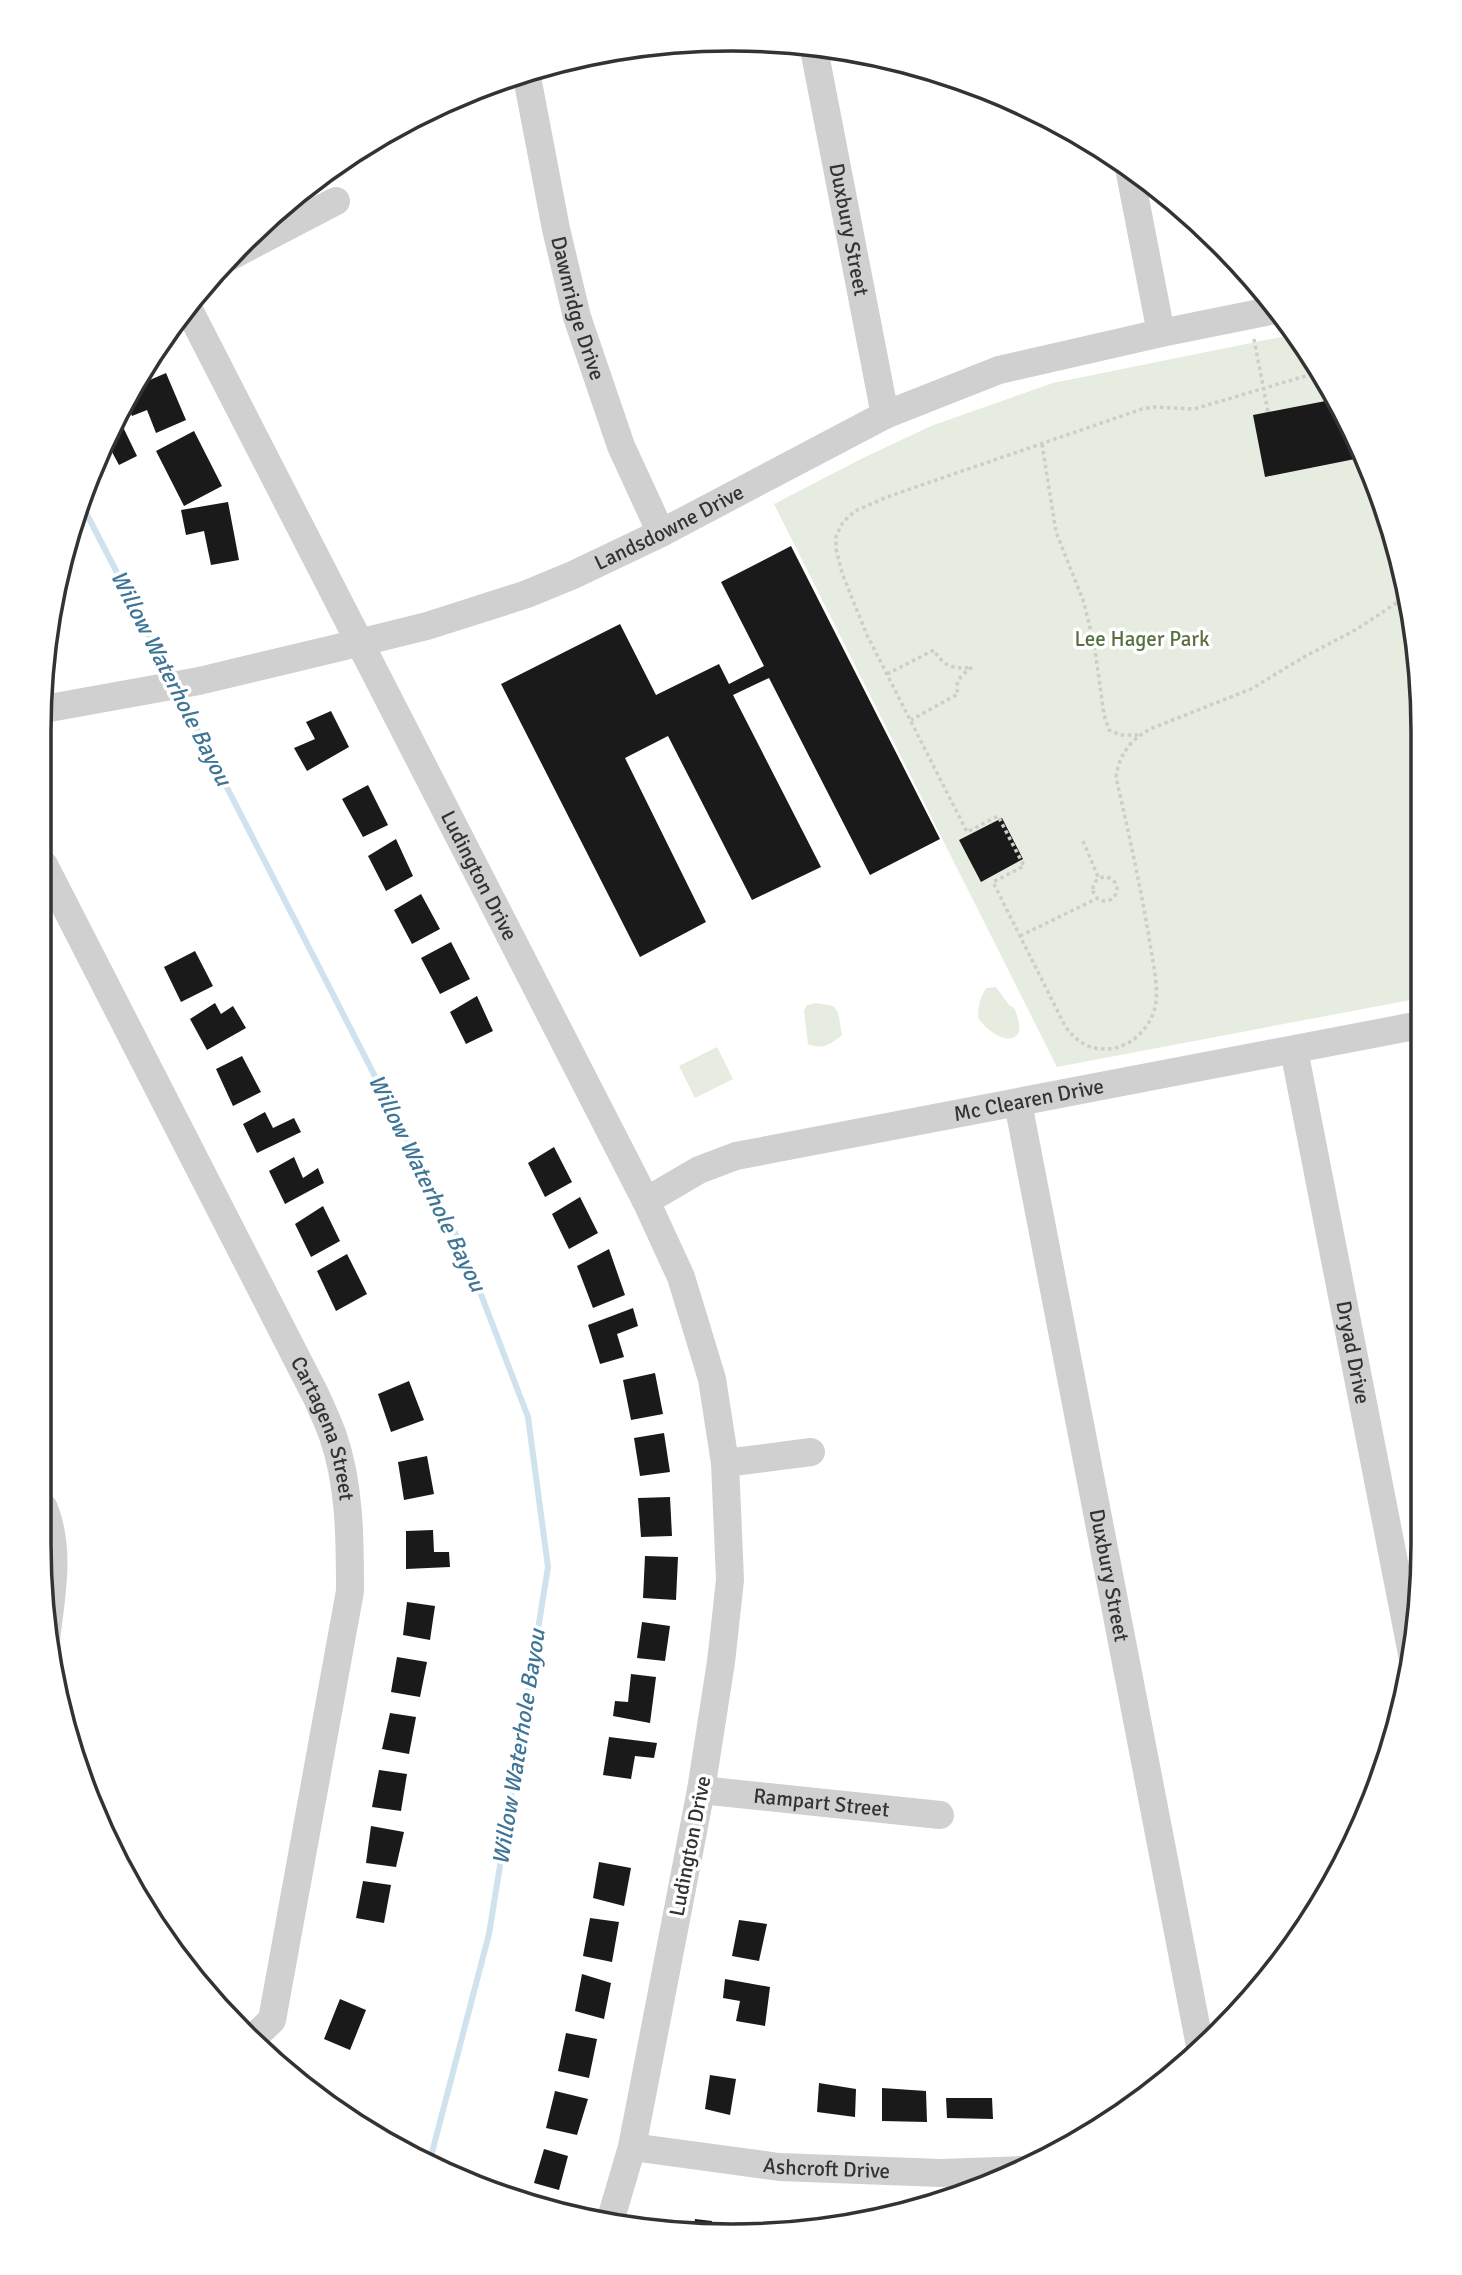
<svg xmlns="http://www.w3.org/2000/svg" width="1462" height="2275" viewBox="0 0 1462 2275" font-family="Signika,sans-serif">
<rect width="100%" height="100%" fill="#fff"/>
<!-- green -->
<path fill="#e6ecdf" d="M1296,334L1352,424L1400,552L1422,686L1421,998L1057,1067L774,504L863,458L931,426L1053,383Z
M996,987L1009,1005L1014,1008C1033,1048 998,1046 978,1018C978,1006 980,998 986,988Z
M816,1003L833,1006L838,1012L842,1035C830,1045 822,1050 808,1044L804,1011L807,1005Z
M717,1047L733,1079L695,1098L679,1066Z"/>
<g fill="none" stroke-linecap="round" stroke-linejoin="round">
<!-- stream -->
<path stroke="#cfe2ee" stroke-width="6" d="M81,503L172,679
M178,692L464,1250L528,1417L548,1567L489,1934L429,2164"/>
</g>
<!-- building -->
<path fill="#1a1a1a" d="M166,373L186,420L156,433L147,410L132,416L124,399L129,389Z
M1336,399L1352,424L1360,458L1265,477L1253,415Z
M123,427L137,456L119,465L105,439Z
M194,431L222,486L184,506L156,451Z
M228,502L239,560L211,565L204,531L186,535L181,510Z
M791,546L940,839L870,875L769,678L733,695L821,867L752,900L668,736L625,758L706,922L640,957L501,684L620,624L656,695L719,664L729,684L764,666L721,582Z
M331,711L349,747L307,771L294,748L315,739L306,722Z
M368,785L388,825L363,837L342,799Z
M1002,818L1023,859L981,882L959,840Z
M396,839L413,876L386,891L368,856Z
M421,894L440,929L412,944L394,910Z
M451,942L470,979L440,994L421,958Z
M195,951L213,986L181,1002L164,967Z
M477,996L493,1031L466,1044L450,1012Z
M215,1003L221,1014L233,1006L246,1028L207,1050L190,1019Z
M242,1056L261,1092L233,1106L216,1069Z
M265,1112L273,1128L294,1118L301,1132L257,1153L243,1124Z
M554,1147L572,1182L545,1197L528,1163Z
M294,1157L303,1178L318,1168L324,1183L285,1204L269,1171Z
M580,1197L598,1233L569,1249L552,1214Z
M323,1206L340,1241L311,1257L295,1224Z
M609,1249L625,1295L593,1308L577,1266Z
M347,1254L367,1294L336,1311L317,1271Z
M633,1308L638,1326L617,1334L624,1357L600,1364L588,1325Z
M655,1373L663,1414L631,1420L623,1380Z
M409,1381L424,1420L391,1432L378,1394Z
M664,1433L670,1472L640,1476L634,1438Z
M427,1456L434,1494L404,1500L398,1462Z
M670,1497L672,1536L641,1537L638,1498Z
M433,1530L434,1552H449L450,1567L406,1569V1531Z
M645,1556L678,1557L676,1600L643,1598Z
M407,1602L435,1606L430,1640L403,1635Z
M642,1622L670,1626L665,1661L637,1658Z
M397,1657L427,1662L420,1697L391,1692Z
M631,1674L656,1677L650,1723L613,1716L615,1701L628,1702Z
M390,1713L416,1717L409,1754L382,1749Z
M609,1737L657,1743L654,1758L635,1756L631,1779L603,1775Z
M379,1770L407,1774L401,1811L372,1807Z
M371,1826L404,1832L396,1867L366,1863Z
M599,1862L631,1868L624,1906L593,1898Z
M363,1881L391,1885L384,1923L356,1918Z
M590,1918L619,1922L612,1962L583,1956Z
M739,1920L767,1924L759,1961L732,1956Z
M582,1974L611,1983L604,2019L575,2011Z
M725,1979L770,1987L765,2026L736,2021L740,2001L723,1998Z
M340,1999L366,2010L350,2050L324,2039Z
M566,2033L597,2039L589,2078L558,2071Z
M710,2075L736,2079L730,2115L705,2109Z
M819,2083L856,2089L855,2117L817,2112Z
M882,2088L926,2091L927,2122L882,2121Z
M555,2091L588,2099L577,2135L546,2128Z
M946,2098H992L993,2119L947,2118Z
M544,2149L568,2156L559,2190L534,2183Z
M695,2219L712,2221L710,2234L693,2233Z"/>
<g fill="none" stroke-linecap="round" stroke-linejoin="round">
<!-- path -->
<path stroke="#cdcdcd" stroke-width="3.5" stroke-dasharray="3.5 3.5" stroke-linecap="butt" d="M1254,339L1268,412
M1319,372L1194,409L1154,407L1142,409L887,497L855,511L843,522L836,536V549L842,573L867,635L967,832L998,816L1024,866L993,882L1065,1026C1075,1040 1087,1049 1105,1049C1129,1049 1149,1030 1155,1008C1159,990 1154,968 1151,950C1142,892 1129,835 1116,777C1119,755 1130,740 1150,729L1251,689L1304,657L1357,629L1407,596
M1042,444L1056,532L1083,600L1094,643L1104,715L1109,730L1120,735H1138
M887,674L934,650C943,666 954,670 972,667C962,675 954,680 958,694L911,720
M1083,841L1099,879
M1093 889a12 12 0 1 1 24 0a12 12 0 1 1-24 0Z
M1020,936L1098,898"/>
<!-- minor -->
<g stroke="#d0d0d0" stroke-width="28">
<path id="s1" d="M813,44L885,415"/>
<path id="s2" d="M526,72L556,229L577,317L621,446L661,533"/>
<path d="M1129,168L1161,333"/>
<path d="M229,257L336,201"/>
<path id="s3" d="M187,306L646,1201L681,1277L712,1379L725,1463L730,1580L721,1662L701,1790L632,2147L609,2225"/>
<path id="s4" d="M44,709L199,681L358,643L427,626L527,594L573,575L661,533L885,415L999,370L1161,333L1280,309"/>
<path id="s5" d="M44,865L316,1396C322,1409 328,1422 333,1436C350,1485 350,1540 350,1591L272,2020L250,2041"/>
<path id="s6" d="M1294,1050L1412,1654"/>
<path id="s7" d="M1018,1103L1200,2046"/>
<path id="s8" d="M646,1201L699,1170L736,1156L1420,1025"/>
<path d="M725,1463L811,1452"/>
<path d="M44,1508C61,1552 51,1595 46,1640"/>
<path id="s9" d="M701,1790L940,1815"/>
<path id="s10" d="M632,2147L779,2167L941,2173L1022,2170"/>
</g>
</g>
<g text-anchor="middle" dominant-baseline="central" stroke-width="7" stroke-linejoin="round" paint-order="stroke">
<!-- street labels -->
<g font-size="21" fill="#333" stroke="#fff">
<text stroke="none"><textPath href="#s1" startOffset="189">Duxbury Street</textPath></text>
<text stroke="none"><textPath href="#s2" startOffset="242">Dawnridge Drive</textPath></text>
<text stroke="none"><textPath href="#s4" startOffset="654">Landsdowne Drive</textPath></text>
<text stroke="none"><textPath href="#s3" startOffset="640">Ludington Drive</textPath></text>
<text stroke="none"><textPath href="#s8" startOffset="399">Mc Clearen Drive</textPath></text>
<text stroke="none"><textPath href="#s6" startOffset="308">Dryad Drive</textPath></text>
<text stroke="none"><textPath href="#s5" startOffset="630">Cartagena Street</textPath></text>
<text stroke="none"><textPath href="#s7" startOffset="481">Duxbury Street</textPath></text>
<text stroke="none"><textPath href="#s9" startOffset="121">Rampart Street</textPath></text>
<text transform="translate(690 1846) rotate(-79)">Ludington Drive</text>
<text stroke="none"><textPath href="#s10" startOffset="196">Ashcroft Drive</textPath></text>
</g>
<!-- park labels -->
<g font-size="21" fill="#56703f" stroke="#fff">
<text x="1142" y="639">Lee Hager Park</text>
</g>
<!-- water labels -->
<g font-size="23" font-style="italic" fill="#3f7597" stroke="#fff">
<text transform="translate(171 678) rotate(63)">Willow Waterhole Bayou</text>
<text transform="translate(427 1183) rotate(64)">Willow Waterhole Bayou</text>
<text transform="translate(519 1747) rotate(-81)">Willow Waterhole Bayou</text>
</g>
</g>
<!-- crop -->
<path d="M0 0H1462V2275H0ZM731 51H731A680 680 0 0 1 1411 731V1544A680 680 0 0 1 731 2224H731A680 680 0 0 1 51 1544V731A680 680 0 0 1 731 51Z" fill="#fff" fill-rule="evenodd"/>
<path fill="none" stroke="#333" stroke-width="3.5" d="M731 51H731A680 680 0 0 1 1411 731V1544A680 680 0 0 1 731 2224H731A680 680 0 0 1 51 1544V731A680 680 0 0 1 731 51Z"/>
</svg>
